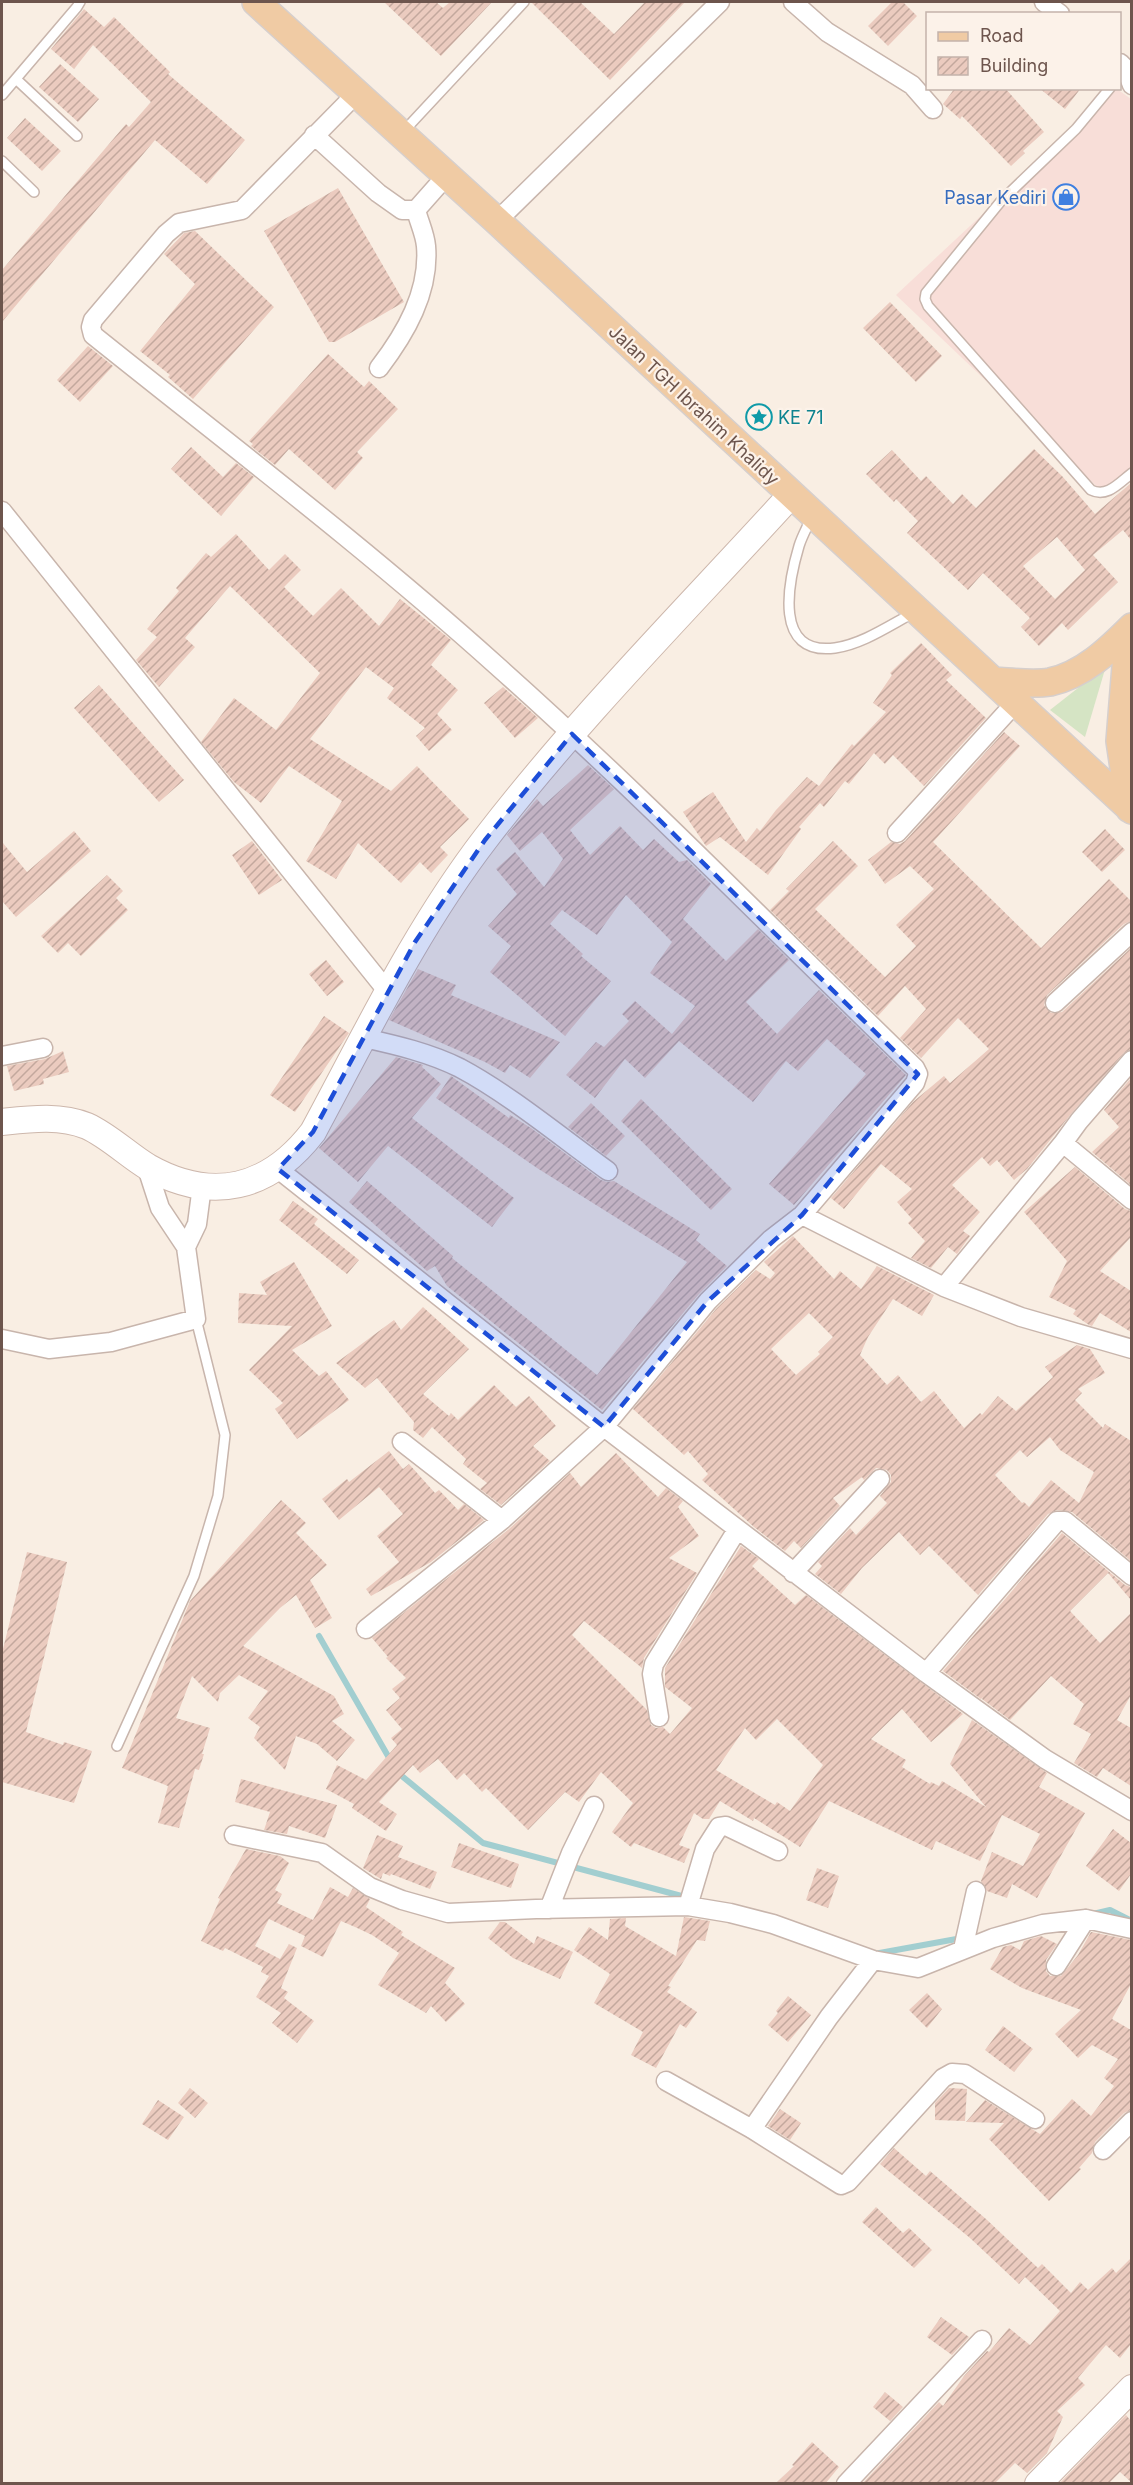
<svg xmlns="http://www.w3.org/2000/svg" width="1133" height="2485" viewBox="0 0 1133 2485" font-family="Inter,sans-serif">
<defs>
<pattern id="building-hatch" width="6" height="6" patternUnits="userSpaceOnUse" patternTransform="scale(1.5)"><rect width="6" height="6" fill="#ebcbbf"/><path d="M-1 1l2-2M0 6l6-6M5 7l2-2" fill="none" stroke="#c3a89d"/></pattern>
</defs>
<rect width="100%" height="100%" fill="#f9eee3"/>
<!-- commercial -->
<path fill="#f8ded8" d="M1117,89L1131,99V477L1108,497L896,295Z"/>
<!-- park -->
<path fill="#d5e4c4" d="M1106,666L1085,737L1050,710Z"/>
<g fill="none" stroke-linecap="round" stroke-linejoin="round">
<!-- stream -->
<path stroke="#a2ced0" stroke-width="6" d="M319,1636L392,1763
M397,1772L483,1843L689,1898
M1093,1914L1110,1910L1132,1921
M874,1954L962,1938"/>
</g>
<!-- building -->
<path fill="url(#building-hatch)" fill-rule="evenodd" d="M384,2H436L443,8L450,2H492L441,56Z
M531,2H580L614,34L645,2H685L610,80Z
M892,2H903L917,16L888,46L868,26Z
M84,9L104,27L114,17L170,72L168,74L245,140L207,184L155,140L2,322V270L126,124L129,127L151,102L93,45L74,69L51,49Z
M60,64L99,99L78,122L39,87Z
M955,88H1005L1044,132L1023,151L1025,153L1011,166L962,116L960,119L943,104Z
M1039,88H1081L1065,109Z
M25,118L61,151L42,171L7,138Z
M338,188L404,302L335,342H329L264,231Z
M195,231L274,307L193,399L168,377L170,375L140,351L195,284L164,254L184,233Z
M890,302L942,356L916,382L863,328Z
M88,346L113,366L80,402L57,380Z
M328,354L364,387L369,381L398,409L357,452L363,458L335,490L289,449L275,465L251,446L253,444L249,441Z
M191,447L223,477L236,463L254,477L221,516L171,469Z
M1034,449L1062,476L1095,514L1131,483V540L1123,530L1093,555L1118,582L1068,630L1062,623L1039,646L1021,627L1030,618L983,573L968,590L907,533L918,521L896,499L894,502L866,474L892,450L921,481L926,476L953,504L962,494L976,508ZM1057,537L1085,570L1055,599L1023,566Z
M236,534L269,570L285,554L301,570L284,587L313,616L341,588L379,626L400,599L451,640L431,665L458,690L437,714L452,730L429,751L416,736L425,728L387,698L394,688L366,667L310,739L391,791L417,766L469,819L440,847L448,855L431,873L420,862L401,883L358,843L336,879L306,861L342,801L289,766L261,803L234,782L201,742L234,698L276,730L320,673L230,586L185,638L195,647L159,687L136,660L157,637L147,629L179,591L176,588L206,553L211,557Z
M921,643L952,675L946,680L986,718L924,786L893,755L885,764L874,753L849,784L845,781L824,807L820,803L799,827L801,829L768,875L720,837L706,846L683,812L713,792L746,842L757,828L760,831L776,810L807,777L819,786L852,744L854,746L886,712L873,703L892,675L890,673Z
M99,685L184,780L159,802L74,708Z
M503,687L538,718L515,738L484,703Z
M1004,732L1020,746L933,842L1041,948L1109,879L1131,901V921L1124,924L1047,995L1044,1005L1051,1013L1062,1012L1131,948V1049L1124,1053L1071,1114L1027,1169L1014,1180L997,1160L990,1166L982,1157L952,1185L980,1212L963,1231L970,1236L957,1254L948,1247L931,1268L911,1258L925,1241L908,1223L912,1219L897,1202L912,1189L881,1164L844,1209L831,1198L913,1102L944,1076L950,1083L989,1049L958,1018L921,1058L900,1038L926,1009L905,986L878,1016L770,910L789,891L786,889L833,841L858,866L815,909L885,977L916,946L896,925L934,889L910,866L885,884L868,860L891,842L900,844L905,841Z
M588,765L614,789L570,830L590,855L620,826L643,850L654,839L679,862L687,860L711,884L683,919L726,961L758,929L789,960L746,1002L777,1034L819,990L906,1075L794,1205L769,1184L866,1074L827,1039L798,1071L786,1061L753,1102L679,1041L645,1078L625,1059L595,1098L566,1075L596,1042L604,1047L629,1021L622,1014L635,1001L672,1034L695,1006L650,973L672,942L626,895L597,935L562,910L550,924L583,954L581,956L611,981L565,1036L490,972L511,946L488,926L517,894L496,869L515,852L544,887L563,859L542,832L520,851L507,835L534,802L537,799L543,806Z
M1105,829L1125,850L1102,872L1082,852Z
M74,831L91,851L16,917L2,901V842L27,872Z
M252,841L282,880L259,895L232,855Z
M107,875L123,891L116,898L128,910L81,956L68,943L58,953L41,936Z
M326,960L344,982L327,996L309,974Z
M418,969L456,985L451,995L560,1042L530,1078L510,1065L505,1073L485,1062L389,1020Z
M324,1016L349,1033L295,1112L270,1095Z
M63,1051L69,1072L43,1079L44,1084L14,1091L7,1066L45,1059Z
M396,1057L423,1065L422,1067L441,1084L412,1118L514,1198L492,1227L388,1146L358,1182L319,1148Z
M451,1076L509,1118L510,1115L531,1128L601,1180L607,1182L614,1181L700,1234L696,1240L727,1266L699,1294L602,1410L447,1286L435,1266L427,1271L349,1202L367,1181L453,1256L452,1258L597,1375L687,1262L537,1168L436,1098Z
M1131,1078V1185L1092,1152L1119,1127L1104,1110Z
M641,1099L732,1189L711,1210L621,1121Z
M591,1103L625,1136L606,1156L568,1127Z
M1075,1167L1125,1209L1131,1211V1237L1100,1271L1131,1291V1332L1100,1313L1092,1326L1089,1325L1073,1314L1076,1310L1049,1297L1067,1261L1024,1212Z
M293,1201L318,1219L314,1224L359,1260L347,1274L279,1220Z
M793,1236L834,1279L840,1271L861,1289L877,1266L934,1295L922,1316L893,1299L868,1337L860,1355L887,1385L898,1375L921,1402L934,1391L964,1428L980,1413L982,1415L998,1396L1016,1411L1053,1377L1045,1367L1077,1345L1090,1349L1105,1373L1078,1389L1082,1393L1075,1400L1103,1428L1105,1424L1131,1441V1561L1072,1512L1057,1510L1048,1514L978,1595L929,1546L920,1555L899,1532L862,1568L841,1594L815,1574L822,1566L818,1562L850,1528L856,1535L887,1503L880,1496L891,1482V1475L887,1470L876,1468L864,1480L862,1477L833,1498L840,1506L801,1548L794,1541L785,1551L754,1527L702,1480L708,1474L688,1451L684,1455L633,1409L716,1309L756,1270L770,1279L775,1273L764,1262ZM809,1313L833,1337L818,1352L820,1354L796,1375L771,1349ZM1050,1437L1060,1450L1094,1472L1079,1503L1051,1480L1029,1507L1024,1502L1022,1503L995,1475L1020,1450L1027,1457Z
M294,1262L332,1326L292,1350L319,1376L326,1371L349,1400L297,1439L275,1409L283,1403L249,1370L292,1326L238,1323L239,1293L267,1295L260,1282Z
M423,1307L469,1349L423,1394L449,1416L451,1413L458,1420L494,1385L516,1407L529,1396L556,1426L533,1446L550,1461L501,1505L480,1489L487,1483L463,1464L466,1459L432,1427L423,1438L413,1430L414,1422L377,1378L365,1388L336,1363L394,1320L401,1330Z
M389,1451L403,1469L409,1464L435,1493L439,1490L458,1510L464,1504L484,1520L431,1562L371,1596L366,1589L399,1562L377,1536L403,1514L379,1487L339,1520L322,1499L347,1479L349,1482Z
M616,1453L658,1497L666,1488L683,1501L678,1507L699,1536L669,1558L697,1573L644,1658L642,1668L584,1621L572,1635L647,1710L651,1725L656,1728L663,1727L670,1734L692,1708L665,1687V1668L741,1546L759,1559L752,1566L795,1605L806,1595L963,1714L931,1742L902,1709L871,1739L906,1760L902,1767L930,1784L931,1782L939,1786L942,1781L986,1807L950,1764L972,1720L1047,1773L1039,1787L1085,1813L1037,1898L1012,1884L1007,1898L987,1891L981,1881L992,1852L1023,1866L1040,1834L1002,1815L980,1861L936,1841L932,1850L829,1801L800,1847L754,1818L753,1821L720,1801L709,1819H703L694,1813L679,1845L690,1849L684,1863L634,1843L631,1847L612,1832L633,1803L601,1772L579,1802L565,1792L528,1830L486,1788L482,1792L464,1773L457,1780L438,1759L420,1773L413,1765L379,1802L397,1814L386,1831L352,1808L354,1804L326,1789L337,1765L366,1780L397,1745L391,1738L402,1729L386,1710L400,1698L392,1689L406,1678L386,1658L388,1657L372,1638L509,1529L570,1473L581,1487ZM777,1719L823,1765L790,1811L777,1802L775,1805L716,1770L745,1728L756,1740Z
M281,1500L306,1523L296,1533L327,1565L310,1580L332,1618L315,1628L296,1595L280,1608L243,1646L334,1696L344,1714L332,1721L355,1740L337,1761L317,1744L296,1736L285,1770L254,1738L260,1727L248,1718L268,1691L239,1675L220,1693L218,1702L192,1676L176,1718L210,1728L202,1754H204L199,1770L195,1769L179,1828L158,1823L168,1786L122,1768L190,1601Z
M1062,1533L1125,1585L1131,1587V1600L1108,1573L1070,1611L1100,1643L1131,1613V1695L1117,1720L1131,1728V1786L1103,1768L1097,1777L1074,1763L1091,1734L1073,1724L1084,1704L1051,1676L1010,1720L982,1699L983,1697L981,1699L943,1671Z
M27,1552L67,1562L26,1732L63,1745L64,1742L92,1751L74,1803L2,1782V1653Z
M241,1779L337,1805L325,1838L289,1826L287,1834L264,1830L270,1812L235,1802Z
M1113,1829L1131,1843V1874L1119,1891L1086,1866Z
M377,1835L403,1846L398,1857L437,1872L430,1889L391,1874L390,1876L383,1873L381,1879L363,1868Z
M459,1843L519,1864L511,1888L451,1867Z
M246,1849L280,1856L289,1863L275,1890L282,1894L277,1903L313,1920L330,1887L348,1897L353,1888L370,1899L366,1907L403,1932L401,1935L455,1968L445,1983L465,2004L446,2022L431,2006L426,2013L378,1985L399,1953L372,1935L355,1927L341,1921L323,1957L301,1946L305,1936L269,1919L255,1946L280,1959L289,1944L297,1948L281,1988L288,1992L284,1998L314,2021L297,2043L272,2023L281,2013L256,1997L269,1976L261,1972L263,1967L225,1948L223,1951L201,1941L220,1899L218,1898Z
M817,1868L839,1876L828,1908L806,1900Z
M684,1917L710,1921L705,1941L697,1940L668,1986L671,1987L667,1992L697,2012L686,2028L680,2024L656,2068L631,2055L643,2032L594,2003L610,1974L574,1950L589,1927L608,1940L610,1919L626,1918L625,1926L676,1956Z
M500,1922H505L534,1944L537,1936L573,1952L560,1979L513,1958L488,1938Z
M1091,1932L1131,1940V1984L1112,2019L1131,2030V2110L1124,2113L1095,2142L1092,2153L1079,2168L1081,2169L1049,2201L989,2139L1004,2123L966,2122L985,2100L1040,2134L1072,2099L1091,2116L1114,2086L1104,2078L1118,2059L1092,2045L1078,2058L1055,2034L1081,2010L1022,1988L990,1969L1003,1947L1011,1945L1020,1950L1024,1941L1041,1936L1057,1944L1046,1960V1971L1050,1976H1061L1078,1955Z
M927,1993L942,2009L927,2028L909,2010Z
M788,1996L811,2015L788,2042L768,2025L778,2013L776,2011Z
M1003,2026L1033,2049L1014,2072L985,2050Z
M190,2088L208,2103L195,2118L178,2103Z
M949,2088L967,2089L965,2121L935,2120V2103Z
M158,2100L184,2117L168,2140L142,2124Z
M780,2109L801,2123L790,2140L768,2126Z
M894,2148L926,2176L930,2171L986,2219L1038,2268L1042,2264L1071,2293L1080,2282L1088,2290L1112,2268L1116,2273L1131,2258V2344L1120,2358L1106,2345L1078,2378L1085,2385L1057,2411L1063,2417L1047,2453L1027,2473L1015,2463L994,2484H862L939,2402L943,2406L964,2376L987,2351L989,2352L1009,2328L1030,2345L1060,2311L1025,2277L1019,2284L970,2238L880,2164Z
M876,2207L903,2233L909,2228L932,2250L914,2268L862,2222Z
M941,2317L969,2337L952,2355L927,2337Z
M885,2392L903,2407L890,2421L873,2407Z
M1126,2415L1131,2421V2482L1120,2472L1108,2484H1059Z
M812,2442L839,2467L825,2484H775L794,2466L792,2465Z"/>
<g fill="none" stroke-linecap="round" stroke-linejoin="round">
<!-- lane casing -->
<g stroke="#c8b5ac" stroke-width="12">
<path id="lane" d="M16,79L77,136
M1110,88L1076,129L1001,201L926,293L925,299L928,306L1091,490C1107,498 1119,483 1132,473
M2,95L77,7L80,2
M403,132L524,2
M2,161L34,192
M812,516C808,526 802,536 799,546C788,583 773,656 835,648C863,644 890,625 915,612
M117,1746L194,1576L218,1496L225,1435L196,1319"/>
</g>
<!-- street casing -->
<g stroke="#c8b5ac" stroke-width="21">
<path id="street" d="M793,2L827,32L912,85L933,109
M1044,2L1060,14
M1120,63L1126,69L1132,85
M356,94L242,210L179,223L166,234L93,320L91,327L93,335C229,444 367,549 496,665C641,794 776,933 915,1068L918,1074L915,1083L802,1215L944,1287L1021,1317L1132,1349
M314,135L378,193L402,210H416L447,175
M497,221L720,2
M379,368C405,334 430,292 426,246C425,234 419,222 416,210
M2,511L388,992
M897,833L1016,702
M1055,1003L1132,932
M364,1038C396,1045 430,1053 460,1068C509,1094 562,1138 608,1171
M2,1056L43,1048
M1063,1143L1132,1200
M278,1169L604,1427L926,1673L1045,1759L1132,1811
M186,1247L197,1224L202,1186
M944,1287L1063,1143L1079,1121L1132,1060
M2,1339L49,1349L111,1342L196,1319L186,1247L160,1208L146,1165
M402,1442L502,1520
M793,1573L880,1479
M366,1629L502,1520L604,1427L708,1301L771,1239L802,1215
M926,1673L1057,1521H1065L1132,1576
M659,1717L652,1674L654,1664L737,1530
M234,1835L322,1853L370,1887L402,1900L448,1913L536,1909L688,1906L730,1913L773,1924L873,1960L918,1968L993,1938L1043,1924L1086,1919L1132,1929
M688,1906L705,1849L719,1827L726,1826L778,1851
M549,1909L571,1853L594,1806
M963,1949L976,1891
M1056,1966L1086,1919
M666,2081L752,2129L841,2185L848,2182L943,2078L952,2073L965,2074L1035,2119
M752,2129L829,2017L873,1960
M1103,2150L1132,2121
M846,2484L982,2340"/>
</g>
<!-- secondary casing -->
<g stroke="#cdb7ac" stroke-width="28">
<path id="secondary" d="M2,1122C30,1119 60,1115 87,1126C109,1136 128,1155 148,1167C212,1203 269,1189 313,1132C367,1032 416,929 486,838C579,717 688,608 791,495
M1038,2484L1132,2388"/>
</g>
<!-- primary casing -->
<g stroke="#d6cfcd" stroke-width="30">
<path id="primary" d="M256,2L497,221L1132,810
M994,681C1012,682 1033,685 1050,682C1083,675 1109,650 1132,627
M1130,809L1120,741L1126,666L1132,628"/>
</g>
<!-- lane -->
<use href="#lane" stroke="#fff" stroke-width="9"/>
<!-- street -->
<use href="#street" stroke="#fff" stroke-width="18"/>
<!-- secondary -->
<use href="#secondary" stroke="#fff" stroke-width="26"/>
<!-- primary -->
<use href="#primary" stroke="#f0cba4" stroke-width="27"/>
</g>
<!-- marked area -->
<path fill="#1d4ed8" fill-opacity="0.2" stroke="#1d4ed8" stroke-width="4.5" stroke-dasharray="12 8" stroke-linejoin="round" d="M572,734L918,1074L802,1215L708,1301L604,1427L278,1169L313,1132L415,942L485,840Z"/>
<!-- icons -->
<defs>
<g id="shop-ring" transform="scale(1.35)"><circle r="9.5" fill="#fcf2e9" stroke="#3f7fe0" stroke-width="1.5"/><path d="M-5-2.5h2.3a2.7 3.5 0 0 1 5.4 0H5L5.5 6h-11ZM-1.5-2.5h3a1.5 2.3 0 0 0-3 0Z" fill="#3f7fe0"/></g>
<g id="sight-ring" transform="scale(1.35)"><circle r="9.5" fill="#fcf2e9" stroke="#0f9aa8" stroke-width="1.5"/><path d="M0-6L1.8-2.2L6-1.7L2.9 1.2L3.7 5.4L0 3.3L-3.7 5.4L-2.9 1.2L-6-1.7L-1.8-2.2Z" fill="#0f9aa8"/></g>
</defs>
<g fill-rule="evenodd">
<use href="#shop-ring" x="1066" y="197"/>
<use href="#sight-ring" x="759" y="417"/>
</g>
<g text-anchor="middle" dominant-baseline="central" stroke-width="4.5" stroke-linejoin="round" paint-order="stroke">
<!-- shop labels -->
<g font-size="18" fill="#366cbe" stroke="#fcf2e9" text-anchor="end">
<text x="1046" y="197">Pasar Kediri</text>
</g>
<!-- street labels -->
<g font-size="18" fill="#6d554d" stroke="#fcf2e9">
<text transform="translate(694 405) rotate(43)">Jalan TGH Ibrahim Khalidy</text>
</g>
<!-- culture labels -->
<g font-size="18" fill="#0d838f" stroke="#fcf2e9" text-anchor="start">
<text x="778" y="417">KE 71</text>
</g>
</g>
<!-- border -->
<rect width="1133" height="2485" fill="none" stroke="#6d554d" stroke-width="6"/>
<!-- legend -->
<rect x="926" y="12" width="195" height="78" fill="#fcf2e9" stroke="#c3b3ab" stroke-width="1.5"/>
<rect x="938" y="32" width="30" height="9" fill="#f0cba4" stroke="#c3b3ab" stroke-width="1.5"/>
<text x="980" y="42" font-size="18" fill="#6d554d">Road</text>
<rect x="938" y="57" width="30" height="18" fill="url(#building-hatch)" stroke="#c3b3ab" stroke-width="1.5"/>
<text x="980" y="72" font-size="18" fill="#6d554d">Building</text>
</svg>
